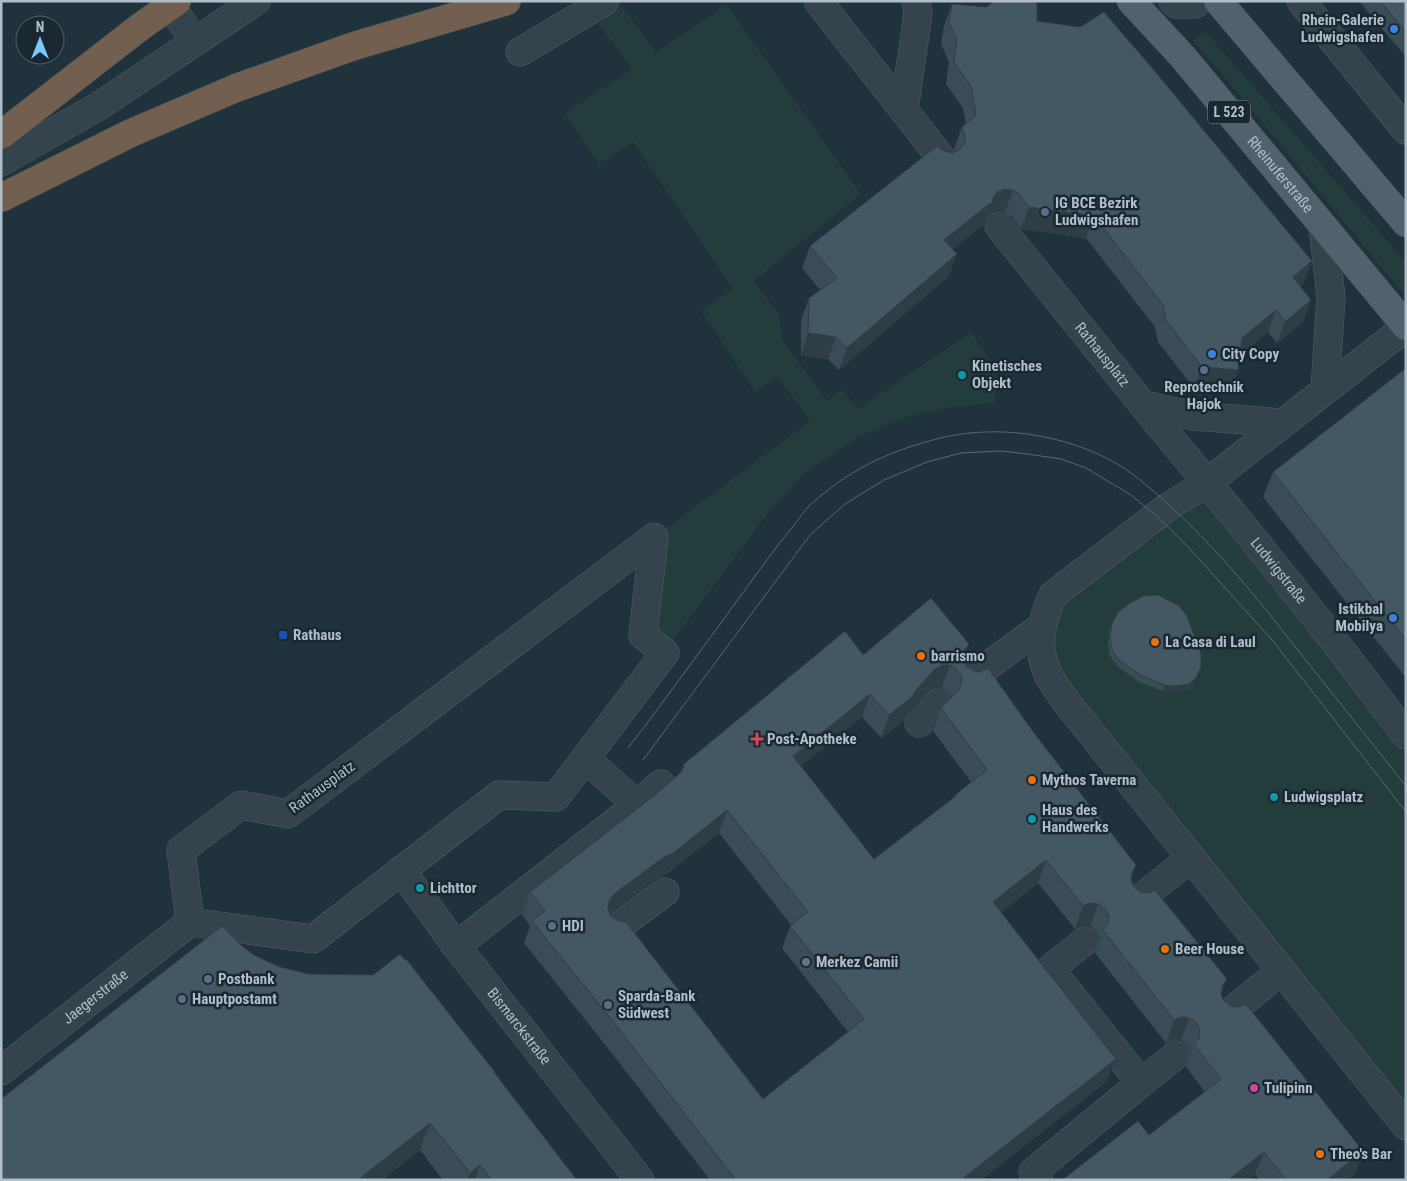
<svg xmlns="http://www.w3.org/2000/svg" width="1407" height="1181" viewBox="0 0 1407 1181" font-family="'Roboto Condensed',sans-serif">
<rect width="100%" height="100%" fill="#20323c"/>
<!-- green -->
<path fill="#223d3b" d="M727,5L861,194L754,281L779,314L783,341L827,401L842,389L858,409L971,332L995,367V403L950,407L907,417L858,437L807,471L767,514L667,649L646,633L657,535L810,421L778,377L755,392L701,311L733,289L633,142L599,164L565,113L632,69L598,24L622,6L656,52Z
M1205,31L1406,262V297L1228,81L1193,41Z
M1208,482L1406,735V1126L1067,703L1045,613Z"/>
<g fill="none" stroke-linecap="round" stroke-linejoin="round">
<!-- minor casing -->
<g stroke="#52616a" stroke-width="29">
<g id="minor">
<path d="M167,1L195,41"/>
<path d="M818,1L942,159"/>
<path d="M1173,1L1176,4H1195L1198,1"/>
<path d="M1301,1L1406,130"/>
<path d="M520,52L605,1"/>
<path d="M904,110L918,14L916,1"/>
<path d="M1,162L99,106L256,1"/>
<path id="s1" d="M999,226L1143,405L1238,520L1322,625L1406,735"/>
<path d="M1323,226L1331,297L1325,390"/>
<path d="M1406,327L1208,482L1169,506L1053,595C1041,622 1035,645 1048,674C1053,684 1061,694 1067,703L1406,1126"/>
<path d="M1143,405L1194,416L1283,423"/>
<path d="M654,537L643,635L665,653L556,797L499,795L313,939L190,922L181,850L241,805L288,814Z"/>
<path d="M970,679L1041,627"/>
<path d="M919,723L938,703"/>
<path d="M585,758L637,805"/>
<path id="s2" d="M401,870L456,946L640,1180"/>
<path d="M1138,900L1191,858"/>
<path d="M615,929L665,892"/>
<path d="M1085,941L1050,969L1141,1083L1176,1055"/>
<path d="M456,946L637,805L661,784"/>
<path d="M1228,1014L1281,971"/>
<path id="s3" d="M1,1071L190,922"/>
<path d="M1039,1180L1033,1172L1141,1083"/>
</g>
</g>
<!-- major casing -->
<g stroke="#404f58" stroke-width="29">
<g id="major">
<path id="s4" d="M1131,1L1183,57L1406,326"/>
<path d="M1218,1L1406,223"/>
</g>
</g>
<!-- minor -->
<use href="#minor" stroke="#34434c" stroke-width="28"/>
<!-- major -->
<use href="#major" stroke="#52626d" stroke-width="28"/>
<!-- tram -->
<path stroke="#556874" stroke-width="1" d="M628,748L648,722C682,676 716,630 750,583C763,565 776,547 791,529C797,522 803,512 810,505C848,471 884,453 933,440C992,423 1065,433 1119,465C1137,476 1152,490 1168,504C1213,545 1252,591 1289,639C1328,688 1367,737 1406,786
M643,760L810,535L845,504L884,480L927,462L961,453L1001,451L1027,454L1061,459L1086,468L1131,495L1158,517L1191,550L1273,641L1406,812"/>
<!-- highway-bridge casing -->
<g stroke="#3f4e57" stroke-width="29" stroke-linecap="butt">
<path id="highway-bridge" d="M1,135L140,27L177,1
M1,198L131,133L236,88L354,46L507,1"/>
</g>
<!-- highway-bridge -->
<use href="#highway-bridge" stroke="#735f50" stroke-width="28"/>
</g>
<!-- wall -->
<path fill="#3a4c55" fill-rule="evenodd" d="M1359,1H1406V57Z
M952,4L1037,21L1312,261L1304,283L1300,286L1311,300L1303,322L1277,343L1268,332L1240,355L1238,370L1230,392L1194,388L1158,342L1155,327L1086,238L1021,229L1011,216L1005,212L996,211L989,214L984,226H981L952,250L949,276L839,370L828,359L801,355V320L809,298L820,290L802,268L810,246L944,151L952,153L955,151L954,149L962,127L966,124L963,108L946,84L949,62L941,44L944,26Z
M1406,368V678L1263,497L1273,472Z
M1112,624L1194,684L1187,691L1174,692L1162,691L1139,682L1117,666L1110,656L1108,643L1110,630Z
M969,644L963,659L966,666L1034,733L1136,865L1131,880L1134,887L1227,979L1221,994L1224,1001L1355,1174L1347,1180H1259L1255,1174L1149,1135L1205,1092L1186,1067L1191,1052L1188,1045L1181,1040H1174L1166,1043L1095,953L1100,938L1097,931L1090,926H1083L1075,929L1038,883L1001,912L1107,1081L981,1180H710L607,1047L524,943L530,926L522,915L530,892L656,794L680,773L682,769L684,764L863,655ZM934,688H942L949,692L952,697L941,708L933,731L971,782L955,795L954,797L874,859L801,766L862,717L881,738L904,720L908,712L927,692ZM719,833L791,925L790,926L782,948L848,1032L763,1099L611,916L610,913L656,879L664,876Z
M243,947L254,955L280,967L308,974L494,1073L577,1180H443L420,1150L382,1180H1Z"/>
<!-- shaded-wall -->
<path fill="#2f3e45" d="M1004,189L1013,190L1005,212L996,211L989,214L984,226H981L936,262L944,240L993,198L997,192Z
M1029,207L1094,216L1086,238L1021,229Z
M957,254L949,276L839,370L847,348Z
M1312,261L1304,283L1285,299L1293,277Z
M1311,300L1303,322L1277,343L1285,322Z
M1276,310L1268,332L1234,360L1242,338Z
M808,333L836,337L828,359L801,355Z
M1202,367L1238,370L1230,392L1194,388Z
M969,644L960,667L964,650Z
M942,665H950L942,688H934L927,692L908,712L904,720L881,738L889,715L916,690L935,669Z
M1201,667L1194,684L1187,691L1174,692L1162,691L1165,685Z
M870,694L862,717L785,779L793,756Z
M727,810L719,833L664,876L656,879L606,916L609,901L614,894Z
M1046,860L1038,883L985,925L993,902Z
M1136,865L1128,888L1132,872Z
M1091,903L1098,904L1090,926H1083L1075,929L1083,906Z
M1227,979L1218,1002L1222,986Z
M1182,1017L1189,1018L1181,1040H1174L1166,1043L1174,1020Z
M1116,1059L1107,1081L981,1180H961Z
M430,1123L420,1150L382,1180H358Z
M1363,1151L1355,1174L1347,1180H1327Z
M1264,1152L1255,1174L1249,1180H1228Z
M480,1165L475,1180H467L470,1173Z"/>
<!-- building -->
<path fill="#435863" stroke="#2f3e45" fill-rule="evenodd" d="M994,1H1027L1037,2V21L1080,27L1104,12L1153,69L1312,261L1293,277L1311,300L1285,322L1276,310L1242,338L1238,370L1202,367L1166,320L1163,305L1094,216L1029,207L1019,194L1013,190L1004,189L997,192L993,198L992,204H989L944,240L957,254L847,348L836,337L808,333L809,298L837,278L810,246L937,146L944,151L952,153L960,149L965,142V135L962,127L976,115L971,86L954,62L957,40L949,22L952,4L987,7Z
M1380,1H1406V32Z
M1406,368V640L1273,472Z
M1158,595L1179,606L1187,616L1201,654V667L1196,678L1189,684L1177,686L1165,685L1142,676L1119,660L1112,650L1110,637L1112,624L1118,612L1130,603L1144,596Z
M931,598L969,644L964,650L963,657L966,666L972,670L979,672L988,668L1034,733L1136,865L1132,872L1131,880L1134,887L1141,892L1149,893L1155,890L1227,979L1222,986L1221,994L1224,1001L1231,1006L1239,1007L1246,1004L1363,1151L1327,1180H1286L1264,1152L1228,1180H1062L1138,1121L1149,1135L1221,1079L1194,1045L1199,1038L1200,1030L1196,1022L1189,1018L1182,1017L1174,1020L1103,930L1108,924L1109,916L1105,908L1098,904L1091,903L1083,906L1046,860L993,902L1116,1059L961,1180H736L615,1024L532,921L545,911L530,892L656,794L680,773L684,767V764L845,631L863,655ZM942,665H950L957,669L961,676L962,683L958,691L941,708L987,770L955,795L956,796L874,859L793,756L870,694L889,715L912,697L916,690L935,669ZM727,810L808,912L790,926L864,1019L763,1099L626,922L617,920L611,916L608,909L609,901L614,894L664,857L672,854Z
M222,926L243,947L254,955L280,967L308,974L373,975L400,954L405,960L406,959L495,1072H494L533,1123L577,1180H492L480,1165L470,1173L430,1123L358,1180H1V1099L107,1016Z"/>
<!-- markers -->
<g fill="#3f7fe0" stroke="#192831" stroke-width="2">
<circle cx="1394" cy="29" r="5"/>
<circle cx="1212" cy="354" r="5"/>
<circle cx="1393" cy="618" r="5"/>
</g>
<g fill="#5c6f8a" stroke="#192831" stroke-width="2">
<circle cx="1045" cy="212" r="5"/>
<circle cx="1204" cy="370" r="5"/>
<circle cx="552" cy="926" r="5"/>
<circle cx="208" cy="979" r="5"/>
<circle cx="182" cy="999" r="5"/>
<circle cx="608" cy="1005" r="5"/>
</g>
<g fill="#0f9aa8" stroke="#192831" stroke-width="2">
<circle cx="962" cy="375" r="5"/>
<circle cx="1274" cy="797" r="5"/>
<circle cx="1032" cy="819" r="5"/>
<circle cx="420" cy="888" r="5"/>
</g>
<rect fill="#1a4fb4" stroke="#192831" stroke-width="2" x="278" y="630" width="10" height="10" rx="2.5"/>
<g fill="#e8710a" stroke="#192831" stroke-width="2">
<circle cx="1155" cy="642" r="5"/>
<circle cx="921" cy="656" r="5"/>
<circle cx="1032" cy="780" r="5"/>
<circle cx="1165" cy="949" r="5"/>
<circle cx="1320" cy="1154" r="5"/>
</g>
<path fill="#e0444e" stroke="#192831" stroke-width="2" d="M754.5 731.5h5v5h5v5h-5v5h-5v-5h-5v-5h5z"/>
<circle fill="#6b7280" stroke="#192831" stroke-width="2" cx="806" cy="962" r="5"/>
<circle fill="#d1479c" stroke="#192831" stroke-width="2" cx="1254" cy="1088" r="5"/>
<g text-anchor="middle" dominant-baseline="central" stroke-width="5" stroke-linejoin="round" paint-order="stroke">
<!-- shield labels -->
<rect fill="#192831" stroke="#82919b" stroke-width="1" x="1208" y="100.5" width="42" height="23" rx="4"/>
<g font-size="14" font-weight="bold" fill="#afbec8">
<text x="1229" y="112">L 523</text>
</g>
<!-- poi labels -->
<g font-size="15" font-weight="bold" fill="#afbec8" stroke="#192831" text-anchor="start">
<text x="1384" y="20" text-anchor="end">Rhein-Galerie<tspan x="1384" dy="17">Ludwigshafen</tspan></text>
<text x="1055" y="203">IG BCE Bezirk<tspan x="1055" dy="17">Ludwigshafen</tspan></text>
<text x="1222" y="354">City Copy</text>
<text x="972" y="366">Kinetisches<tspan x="972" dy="17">Objekt</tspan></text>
<text x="1204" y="387" text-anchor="middle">Reprotechnik<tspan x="1204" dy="17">Hajok</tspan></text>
<text x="1383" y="609" text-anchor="end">Istikbal<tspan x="1383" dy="17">Mobilya</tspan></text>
<text x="293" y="635">Rathaus</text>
<text x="1165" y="642">La Casa di Laul</text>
<text x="931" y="656">barrismo</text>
<text x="767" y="739">Post-Apotheke</text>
<text x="1042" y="780">Mythos Taverna</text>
<text x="1284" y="797">Ludwigsplatz</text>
<text x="1042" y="810">Haus des<tspan x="1042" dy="17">Handwerks</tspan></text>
<text x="430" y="888">Lichttor</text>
<text x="562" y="926">HDI</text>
<text x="1175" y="949">Beer House</text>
<text x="816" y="962">Merkez Camii</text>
<text x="218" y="979">Postbank</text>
<text x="618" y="996">Sparda-Bank<tspan x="618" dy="17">Südwest</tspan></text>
<text x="192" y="999">Hauptpostamt</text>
<text x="1264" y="1088">Tulipinn</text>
<text x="1330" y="1154">Theo's Bar</text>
</g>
<!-- street labels -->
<g font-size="15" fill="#afbec8" stroke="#192831">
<text stroke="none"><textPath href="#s4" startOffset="229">Rheinuferstraße</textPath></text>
<text stroke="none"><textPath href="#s1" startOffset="165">Rathausplatz</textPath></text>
<text stroke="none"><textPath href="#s1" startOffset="444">Ludwigstraße</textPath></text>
<text transform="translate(322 787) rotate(-36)">Rathausplatz</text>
<text stroke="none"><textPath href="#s3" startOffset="120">Jaegerstraße</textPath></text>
<text stroke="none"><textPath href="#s2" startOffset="196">Bismarckstraße</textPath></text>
</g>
</g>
<!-- border -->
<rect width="1407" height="1181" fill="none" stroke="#afbec8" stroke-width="5"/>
<!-- north arrow -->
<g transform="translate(40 40)"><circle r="24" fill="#192831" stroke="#55646d"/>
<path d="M0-4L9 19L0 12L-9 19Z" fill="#7dc9ff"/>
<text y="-8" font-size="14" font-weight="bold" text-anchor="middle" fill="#afbec8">N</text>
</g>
</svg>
